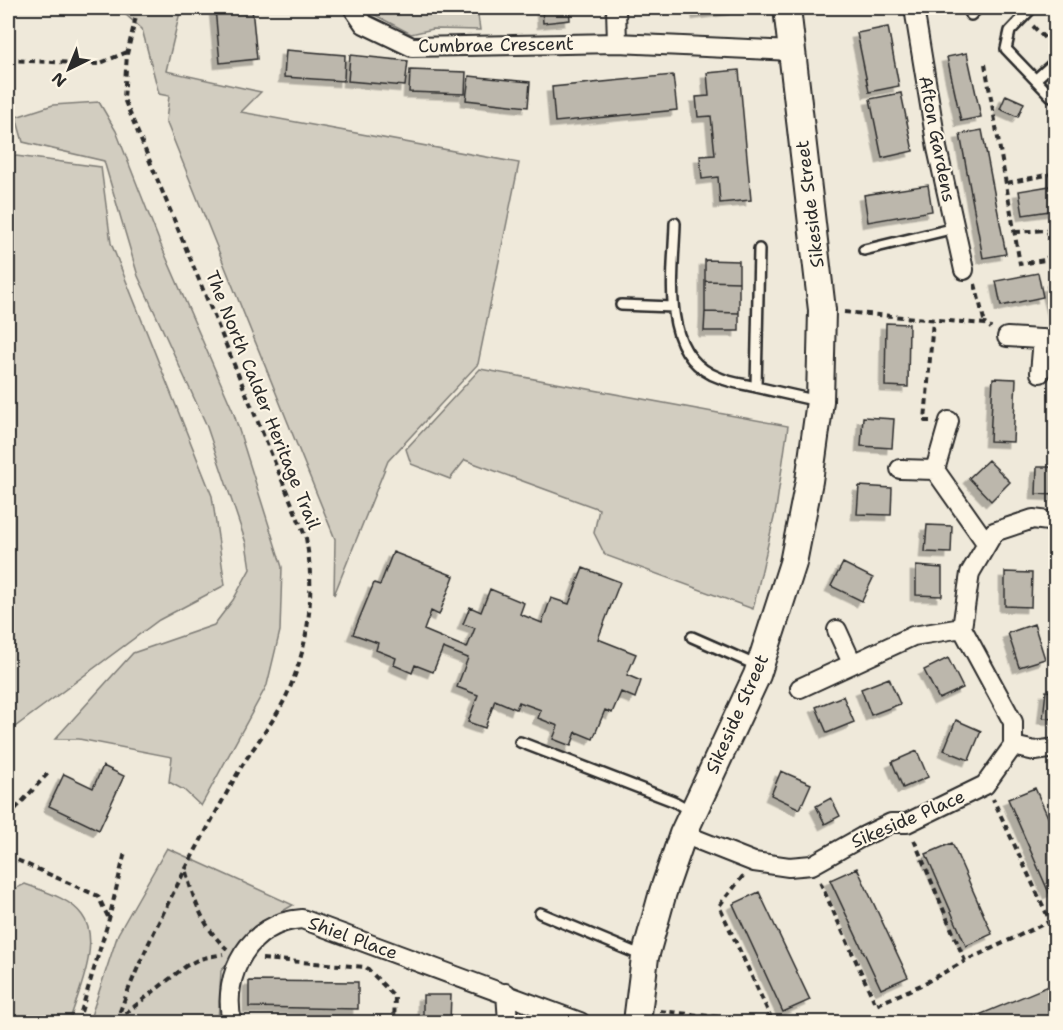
<svg xmlns="http://www.w3.org/2000/svg" width="1063" height="1030" viewBox="0 0 1063 1030" font-family="'Shantell Sans',sans-serif">
<defs>
<filter id="shadow"><feDropShadow dx="-5.5" dy="5.5" stdDeviation="0" flood-color="#0004"/></filter>
</defs>
<rect width="100%" height="100%" fill="#efe9da"/>
<filter id="ink" filterUnits="userSpaceOnUse"><feTurbulence type="fractalNoise" baseFrequency=".0167" numOctaves="2"/><feDisplacementMap in="SourceGraphic" scale="12" xChannelSelector="R" yChannelSelector="G"/><feConvolveMatrix kernelMatrix="1 2 1 2 8 2 1 2 1" color-interpolation-filters="sRGB"/></filter>
<g filter="url(#ink)">
<!-- green -->
<path fill="#d2cdc0" stroke="#7e7c76" stroke-width="1.5" d="M118,8H181L166,71L261,92L241,112L519,163L478,364L388,461L334,595L335,539L166,121L169,96L159,94L142,29Z
M369,8H477L480,30L433,29L411,34L375,15Z
M99,102L116,131L160,243L233,411L282,567L280,631L267,685L201,806L184,790L169,782L172,757L79,739H55L133,653L214,625L233,600L250,569L246,543L206,424L138,276L104,161L23,142L16,117L53,105Z
M8,155L101,167L111,243L212,496L225,585L159,620L8,732Z
M480,369L788,426L776,509L753,609L605,555L594,533L599,509L465,460L450,479L411,464L406,449Z
M167,848L293,905L257,926L221,971L218,1022H89L118,934Z
M25,884C43,891 70,898 82,915C102,941 78,994 69,1022H8L13,969L8,965V892Z"/>
<!-- building -->
<path fill="#bcb7ac" stroke="#2b2b2b" stroke-width="1.5" filter="url(#shadow)" d="M215,8H252L257,59L220,63Z
M542,8H569L570,20L543,23Z
M697,8H734V9L698,14Z
M888,27L899,86L869,92L857,33Z
M286,50L345,55L344,81L284,77Z
M967,53L981,117L961,121L947,57Z
M350,55L408,61L405,86L348,81Z
M410,70L466,72L465,94L409,92Z
M739,70L751,200L720,203L718,177L702,179L700,156L715,155L711,116L698,117L696,97L709,96L707,73Z
M673,75L677,110L555,122L552,87Z
M469,76L530,82L528,107L466,100Z
M901,93L913,151L882,158L870,99Z
M1006,95L1024,103L1018,117L1000,109Z
M982,130L1006,254L983,258L960,134Z
M928,185L932,211L868,222L864,195Z
M1056,185V210L1023,215L1019,191Z
M705,260L739,261V282L705,281Z
M1038,273L1043,297L1001,306L996,281Z
M705,281L739,282V313L705,312Z
M1056,284V313L1054,314L1047,286Z
M705,312L739,313V331H704Z
M886,323L909,324L908,387L885,386Z
M993,378L1016,379L1013,442L990,441Z
M863,417L894,419L892,448L861,446Z
M988,460L1010,482L991,501L969,478Z
M1037,467H1056V495L1036,494Z
M859,486L892,488L891,515L857,514Z
M927,525L952,526L951,553L925,552Z
M393,552L454,576L439,615L431,611L424,630L467,648L475,628L463,624L470,607L481,612L490,589L524,603L520,614L542,623L551,598L569,604L583,568L620,582L598,639L636,654L627,675L641,681L635,698L621,692L612,713L605,710L593,739L576,732L571,746L553,739L558,726L538,718L541,710L519,702L516,709L495,700L485,728L468,722L478,695L457,687L468,658L443,648L433,672L415,665L412,673L394,665L396,658L376,650L378,643L353,634L374,583L380,585Z
M843,563L873,578L862,601L831,586Z
M916,566L942,568V596L916,595Z
M1005,572L1032,573L1031,607L1005,606Z
M1034,624L1045,659L1019,667L1008,633Z
M948,658L963,688L939,699L924,670Z
M889,678L900,704L871,715L861,689Z
M1046,691L1056,692V719L1043,718Z
M843,696L854,722L827,733L816,707Z
M956,720L981,731L969,760L944,750Z
M917,751L928,777L903,788L892,762Z
M103,766L124,776L99,830L49,806L64,774L93,788Z
M781,771L811,784L800,809L771,795Z
M1035,788L1056,835V890L1049,893L1008,799Z
M831,798L840,816L825,824L816,806Z
M952,843L992,934L966,946L926,854Z
M857,868L908,977L881,989L830,880Z
M759,892L810,1000L783,1012L733,904Z
M249,981L358,982V1009L249,1007Z
M1056,983V1018L1046,1022H977L974,1017Z
M423,995H451L450,1022H423Z"/>
<g fill="none" stroke-linecap="round" stroke-linejoin="round">
<!-- lane casing -->
<g stroke="#2b2b2b" stroke-width="14">
<path id="lane" d="M1032,8L1010,31L1006,49L1051,96
M971,15L978,8
M1036,79L1056,61
M675,223C674,274 658,356 720,378C731,383 744,384 756,387
M759,249L756,387L818,401
M864,250L955,228
M621,305L673,307
M692,637L758,666
M520,742L673,801L691,811
M540,913L643,956"/>
</g>
<!-- street casing -->
<g stroke="#2b2b2b" stroke-width="22">
<path id="street" d="M353,8L364,24L412,47L617,43L792,51
M616,8L617,43
M914,8L937,148L964,270
M1007,337L1056,340
M1040,373L1043,339
M949,421L935,470L987,544
M900,469L935,470
M837,630L852,663
M800,688L913,636L962,628
M1013,746V722L962,628L970,573L994,532L1033,519L1056,522
M1013,746L1035,751L1056,748
M683,834L754,862L789,867L812,865L862,837L891,823H907L985,785L1013,746
M506,993L508,1022
M232,1022C221,974 250,922 302,919L580,1022"/>
</g>
<!-- secondary casing -->
<g stroke="#2b2b2b" stroke-width="30">
<path id="secondary" d="M637,1022L645,957L663,892L683,834L757,675L793,563L809,481L820,401L822,310L787,8"/>
</g>
<!-- path -->
<path stroke="#2b2b2b" stroke-width="4" stroke-dasharray="6 4.5" stroke-linecap="butt" d="M1052,8L1056,10
M1033,26L1053,47
M8,60L98,64L127,52
M985,64L1020,264L1045,260L1056,249
M1007,183L1056,173
M1015,232L1048,230L1051,252
M975,284L985,324
M844,312L985,324L991,328
M930,421H925L933,320
M8,817L50,771
M914,840L965,961L1050,921L993,799
M8,856L98,896L109,919
M186,872C194,901 204,929 227,949
M743,876L719,906L773,1022
M820,882L876,1005L921,985L965,961
M262,959L366,967L395,997L394,1022
M660,1011L766,1022
M117,1020L186,966L199,959L223,954
M78,1022L109,919L125,852
M116,1022C147,937 192,856 236,776C252,747 276,721 289,690C310,642 315,589 306,538L124,99L127,54L138,8"/>
<!-- lane -->
<use href="#lane" stroke="#fcf5e5" stroke-width="9"/>
<!-- street -->
<use href="#street" stroke="#fcf5e5" stroke-width="18"/>
<!-- secondary -->
<use href="#secondary" stroke="#fcf5e5" stroke-width="26"/>
</g>
</g>
<g text-anchor="middle" dominant-baseline="central" stroke-width="4.5" stroke-linejoin="round" paint-order="stroke">
<!-- street labels -->
<g font-size="18" fill="#2b2b2b" stroke="#fcf5e5">
<text transform="translate(496 45) rotate(-1)">Cumbrae Crescent</text>
<text transform="translate(937 139) rotate(79)">Afton Gardens</text>
<text transform="translate(810 204) rotate(-97)">Sikeside Street</text>
<text transform="translate(263 400) rotate(68)">The North Calder Heritage Trail</text>
<text transform="translate(737 714) rotate(-66)">Sikeside Street</text>
<text transform="translate(908 819) rotate(-23)">Sikeside Place</text>
<text transform="translate(353 938) rotate(20)">Shiel Place</text>
</g>
</g>
<!-- margin -->
<rect width="1063" height="1030" fill="none" stroke="#fcf5e5" stroke-width="30"/>
<rect x="15" y="15" width="1033" height="1000" fill="none" stroke="#2b2b2b" stroke-width="2" filter="url(#ink)"/>
<!-- north arrow -->
<g transform="translate(69 69) rotate(223)" stroke="#fcf5e5" stroke-width="4.5" paint-order="stroke">
<path d="M0-4.5L10 22L0 15L-10 22Z" fill="#2b2b2b"/>
<text y="-9" font-size="16" font-weight="bold" text-anchor="middle" fill="#2b2b2b">N</text>
</g>
</svg>
